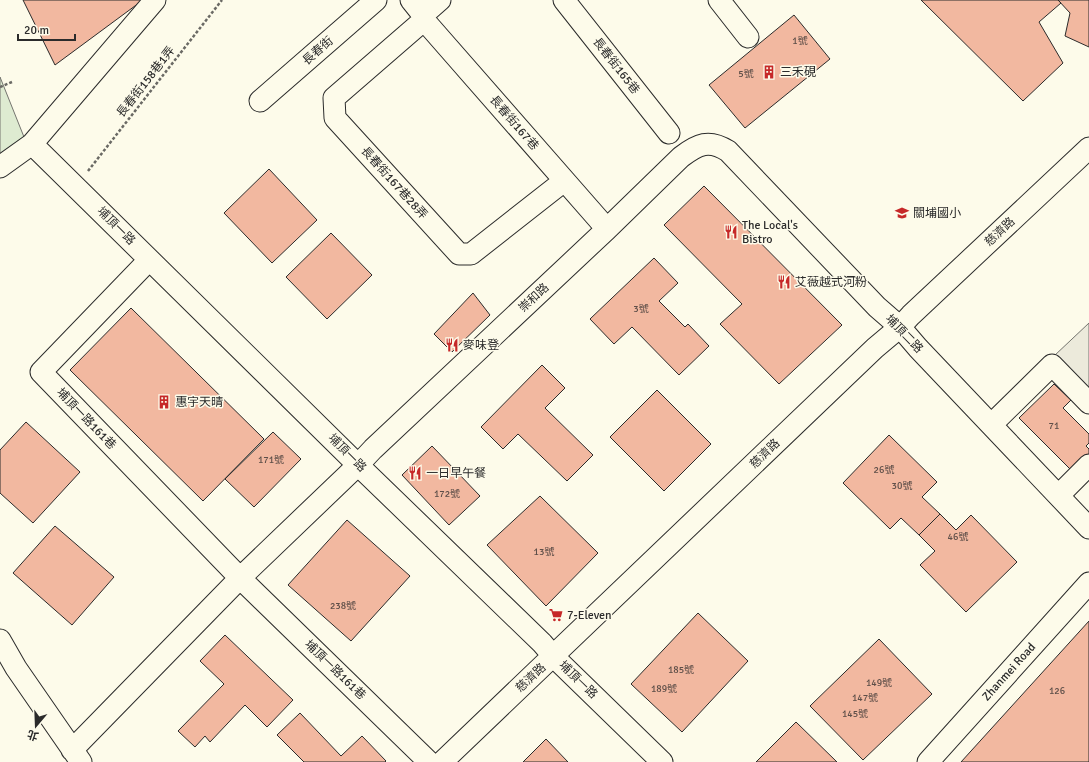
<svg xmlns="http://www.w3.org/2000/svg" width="1089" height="762" viewBox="0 0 1089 762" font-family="Signika,'Noto Sans TC',sans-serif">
<rect width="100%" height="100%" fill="#fdfbea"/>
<!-- green -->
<path fill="#deebd1" stroke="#74746e" d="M0,77L26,142L0,161Z"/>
<!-- parking -->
<path fill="#eceadb" stroke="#74746e" d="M1089,323V394L1054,356Z"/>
<!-- building -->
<path fill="#f2b8a0" stroke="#2b2b2b" d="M23,0H143L55,65Z
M921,0H1058L1061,3L1039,22L1063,63L1023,101Z
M1058,0H1089V47L1065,36L1070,13Z
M794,15L830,59L745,128L709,85Z
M269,169L317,220L272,263L224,213Z
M704,186L842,325L779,384L720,324L742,304L664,225Z
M331,233L372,275L327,319L286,277Z
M654,258L678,283L659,301L685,327L688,324L709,346L679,375L632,327L614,344L590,319Z
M473,293L490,315L452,352L434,334Z
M131,308L264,439L203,501L70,370Z
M542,365L565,388L545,408L593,455L567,481L518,434L503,449L481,427Z
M1054,384L1071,400L1063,408L1089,434V443L1086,446L1089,449V459L1074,473L1019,418Z
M657,390L711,444L664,491L610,437Z
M26,422L80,472L33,523L0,493V450Z
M273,432L301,459L254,507L225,479Z
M889,435L937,482L922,497L940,514L919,535L901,518L890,529L843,483Z
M432,446L480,496L449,525L402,475Z
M540,496L598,553L546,606L487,545Z
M940,514L956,530L971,515L1017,562L966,612L920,565L935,551L919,535Z
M347,520L410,576L351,641L288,585Z
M55,526L114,577L72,625L13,573Z
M698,613L748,661L682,732L631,684Z
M1089,621V762H961Z
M225,635L293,700L267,727L245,705L210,742L205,736L195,747L178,731L224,684L200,661Z
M879,639L932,694L863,760L810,706Z
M300,713L341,756L362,736L386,761L385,762H304L277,735Z
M796,722L837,762H756Z
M546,739L568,762H523Z"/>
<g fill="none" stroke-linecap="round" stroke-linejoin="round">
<!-- minor casing -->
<g stroke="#2b2b2b" stroke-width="23">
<path id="minor" d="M411,0L423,15L424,20L600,221L606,230
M564,0L669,133
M719,0L748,37
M423,15L440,0
M424,20L334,98L335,118L459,254H471L564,181
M260,101L376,0
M32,144L358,465L542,643L554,657L662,762
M0,167L32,144L155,0
M149,260L41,372L240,578L429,762
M992,424L1052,365L1089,403
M1059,495L1089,465
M0,640L16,668L81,762
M72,750L240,578L358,465L373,449L606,230L681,157C698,144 709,139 728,151L877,307L900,327L918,348L1089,528
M442,762L875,348L900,327L911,315L1089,148
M928,762L1089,583"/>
</g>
<!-- path -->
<path stroke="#6a6964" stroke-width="2.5" stroke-dasharray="3 2" stroke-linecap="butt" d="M0,87L12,82
M88,171L222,0"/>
<!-- minor -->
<use href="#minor" stroke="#fdfbea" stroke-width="21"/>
</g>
<!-- icons -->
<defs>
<g id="building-bare" transform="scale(1.08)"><path d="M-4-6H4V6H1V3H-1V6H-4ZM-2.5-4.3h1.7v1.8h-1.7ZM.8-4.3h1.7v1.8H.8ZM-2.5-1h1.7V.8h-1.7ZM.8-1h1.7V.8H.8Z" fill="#c62828" stroke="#fdfbea" stroke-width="2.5" paint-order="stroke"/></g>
<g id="school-bare" transform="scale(1.08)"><path d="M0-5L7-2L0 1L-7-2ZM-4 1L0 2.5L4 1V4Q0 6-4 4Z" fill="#c62828" stroke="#fdfbea" stroke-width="2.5" paint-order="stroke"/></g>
<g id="restaurant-bare" transform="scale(1.08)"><path d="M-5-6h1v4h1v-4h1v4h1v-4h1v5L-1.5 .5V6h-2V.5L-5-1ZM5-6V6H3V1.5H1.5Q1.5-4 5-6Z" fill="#c62828" stroke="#fdfbea" stroke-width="2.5" paint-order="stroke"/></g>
<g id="supermarket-bare" transform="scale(1.08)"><path d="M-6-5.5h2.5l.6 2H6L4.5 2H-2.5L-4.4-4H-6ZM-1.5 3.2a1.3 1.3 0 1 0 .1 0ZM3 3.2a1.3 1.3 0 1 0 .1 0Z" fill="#c62828" stroke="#fdfbea" stroke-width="2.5" paint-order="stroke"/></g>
</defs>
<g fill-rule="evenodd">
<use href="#building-bare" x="769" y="72"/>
<use href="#school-bare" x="902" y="213"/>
<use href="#restaurant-bare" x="731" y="232"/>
<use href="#restaurant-bare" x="784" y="282"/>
<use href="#restaurant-bare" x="452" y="345"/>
<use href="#building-bare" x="164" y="402"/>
<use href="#restaurant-bare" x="415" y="473"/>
<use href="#supermarket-bare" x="556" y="615"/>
</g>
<g text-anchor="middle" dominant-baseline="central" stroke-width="3" stroke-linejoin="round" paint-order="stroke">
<!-- number labels -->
<g font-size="10" fill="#5d4e48">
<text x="800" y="41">1號</text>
<text x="746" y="74">5號</text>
<text x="641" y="309">3號</text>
<text x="1054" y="426">71</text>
<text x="271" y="460">171號</text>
<text x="884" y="470">26號</text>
<text x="902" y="486">30號</text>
<text x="447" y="494">172號</text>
<text x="958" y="537">46號</text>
<text x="544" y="552">13號</text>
<text x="343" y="606">238號</text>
<text x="681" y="670">185號</text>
<text x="879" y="683">149號</text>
<text x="664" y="689">189號</text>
<text x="1057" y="691">126</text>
<text x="865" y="698">147號</text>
<text x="855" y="714">145號</text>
</g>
<!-- street labels -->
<g font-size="12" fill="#2b2b2b" stroke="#fdfbea">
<text transform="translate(318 51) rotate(-41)">長春街</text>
<text transform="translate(616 66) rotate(52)">長春街165巷</text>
<text transform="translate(146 82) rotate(-52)">長春街158巷1弄</text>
<text transform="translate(514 123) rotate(49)">長春街167巷</text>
<text transform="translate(394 183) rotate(48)">長春街167巷28弄</text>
<text transform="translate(116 226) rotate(45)">埔頂一路</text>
<text transform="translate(1000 232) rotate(-43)">慈濟路</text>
<text transform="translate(534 298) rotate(-43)">崇和路</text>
<text transform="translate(904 334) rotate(46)">埔頂二路</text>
<text transform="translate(86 419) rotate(46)">埔頂一路161巷</text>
<text transform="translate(347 453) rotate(45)">埔頂一路</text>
<text transform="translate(765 454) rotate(-44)">慈濟路</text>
<text transform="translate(335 670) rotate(44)">埔頂一路161巷</text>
<text transform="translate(1009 672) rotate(-48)">Zhanmei Road</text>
<text transform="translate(531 678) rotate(-43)">慈濟路</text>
<text transform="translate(578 680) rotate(44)">埔頂一路</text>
</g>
<!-- poi labels -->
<g font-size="12" fill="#2b2b2b" stroke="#fdfbea" text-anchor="start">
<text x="780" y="72">三禾硯</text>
<text x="913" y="213">關埔國小</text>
<text x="742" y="225">The Local's<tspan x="742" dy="14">Bistro</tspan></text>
<text x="795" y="282">艾薇越式河粉</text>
<text x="463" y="345">麥味登</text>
<text x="175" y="402">惠宇天晴</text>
<text x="426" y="473">一日早午餐</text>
<text x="567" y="615">7-Eleven</text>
</g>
</g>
<!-- north arrow -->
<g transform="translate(36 726) rotate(199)" stroke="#fdfbea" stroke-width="3" paint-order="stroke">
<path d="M0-3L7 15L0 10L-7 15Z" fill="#2b2b2b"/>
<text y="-6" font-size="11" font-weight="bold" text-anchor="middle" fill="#2b2b2b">北</text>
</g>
<!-- scale -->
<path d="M18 34v6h57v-6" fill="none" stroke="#2b2b2b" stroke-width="2"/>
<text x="24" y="34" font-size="12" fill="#2b2b2b" stroke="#fdfbea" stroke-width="3" paint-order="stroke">20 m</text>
</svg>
